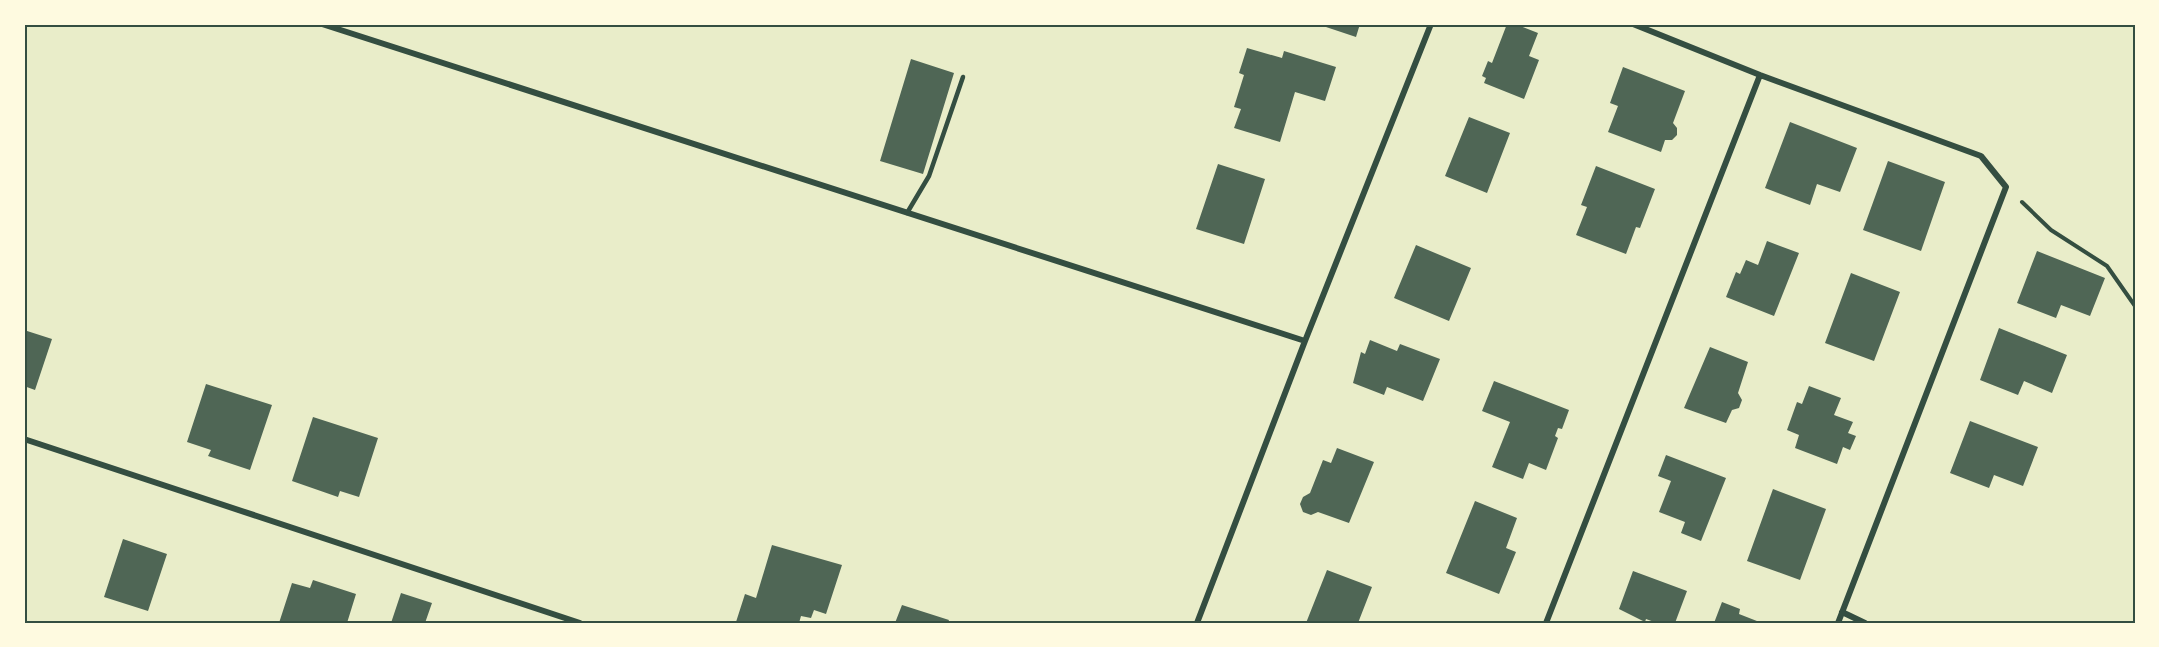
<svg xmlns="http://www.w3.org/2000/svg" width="2159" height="647" viewBox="0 0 2159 647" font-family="Montserrat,sans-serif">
<rect width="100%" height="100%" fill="#e9edc9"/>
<!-- building -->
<path fill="#4f6655" d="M1317,24H1360L1356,37Z
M1507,24H1515L1538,33L1529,56L1539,60L1524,99L1484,83L1486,78L1482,76L1488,61L1492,63Z
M1247,48L1282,58L1284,51L1336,67L1325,101L1295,92L1280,142L1234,128L1241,109L1234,107L1244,75L1239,73Z
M911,59L954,73L923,174L880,161Z
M1623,67L1685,91L1673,123L1677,128V135L1672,140H1665L1661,152L1608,132L1618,106L1610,103Z
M1469,117L1510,133L1487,193L1445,176Z
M1790,122L1857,148L1840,192L1817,184L1810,205L1765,188Z
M1888,161L1945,182L1921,251L1863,230Z
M1218,164L1265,179L1244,244L1196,229Z
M1596,166L1655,189L1640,228L1636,227L1626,254L1576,235L1587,207L1581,205Z
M1767,241L1799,253L1774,316L1726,297L1736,272L1740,274L1746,260L1758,265Z
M1416,245L1471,268L1449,321L1394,298Z
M2037,251L2105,278L2090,316L2061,305L2056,318L2017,303Z
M1851,273L1900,292L1874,361L1825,343Z
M1999,328L2067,355L2052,393L2024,381L2018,395L1980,380Z
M24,330L52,339L35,390L24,386Z
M1370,340L1397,351L1400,344L1440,359L1423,401L1387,387L1384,395L1353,383L1361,352L1365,354Z
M1710,347L1748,362L1738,393L1742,400L1739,408L1732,410L1726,423L1684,408Z
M1494,381L1569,410L1562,429L1558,428L1555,436L1558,438L1546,470L1529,463L1523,479L1492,467L1510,422L1482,411Z
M206,384L272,405L250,470L208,456L211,450L187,442Z
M1809,386L1841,398L1834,415L1853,422L1848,433L1856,436L1850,450L1843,447L1837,464L1795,448L1799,435L1787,430L1797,402L1802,404Z
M313,417L378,438L359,497L340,491L338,497L292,481Z
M1970,421L2038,447L2023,486L1994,475L1989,488L1950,473Z
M1337,448L1374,462L1349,523L1318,512L1311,515L1303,512L1300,504L1303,497L1310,493L1323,460L1331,463Z
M1666,455L1726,478L1701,541L1681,533L1685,522L1659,512L1671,481L1658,476Z
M1773,489L1826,509L1800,580L1747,561Z
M1475,501L1517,518L1506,548L1516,552L1499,594L1446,573Z
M123,539L167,554L148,611L104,597Z
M772,545L842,565L826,614L814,610L811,618L801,616L799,623L736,622L745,594L756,598Z
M1327,570L1372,587L1358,623H1306Z
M1633,571L1687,591L1675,623H1657L1646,619L1645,622L1619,609Z
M313,580L356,594L347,623H279L292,583L310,588Z
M401,593L432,603L425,623H391Z
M1722,602L1740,609L1739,614L1762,623H1714Z
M902,605L949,620L948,623H895Z"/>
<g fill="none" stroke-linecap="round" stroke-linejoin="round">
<!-- path -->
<path stroke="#344e41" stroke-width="4" d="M2022,202L2051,230L2107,266L2135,306"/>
<!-- service -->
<path stroke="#344e41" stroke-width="4.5" d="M907,213L929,176L963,77"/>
<!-- minor -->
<path stroke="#344e41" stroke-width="6" d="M322,24L1305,341
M1633,24L1760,75L1981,156L2006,187L1838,623
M24,439L580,623
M1842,612L1865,623
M1197,623L1305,341L1431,24
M1546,623L1760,75"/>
</g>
<!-- border -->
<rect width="2159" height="647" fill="none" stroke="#fefae0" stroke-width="51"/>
<rect x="26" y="26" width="2108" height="596" fill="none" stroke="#344e41" stroke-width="2"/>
</svg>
